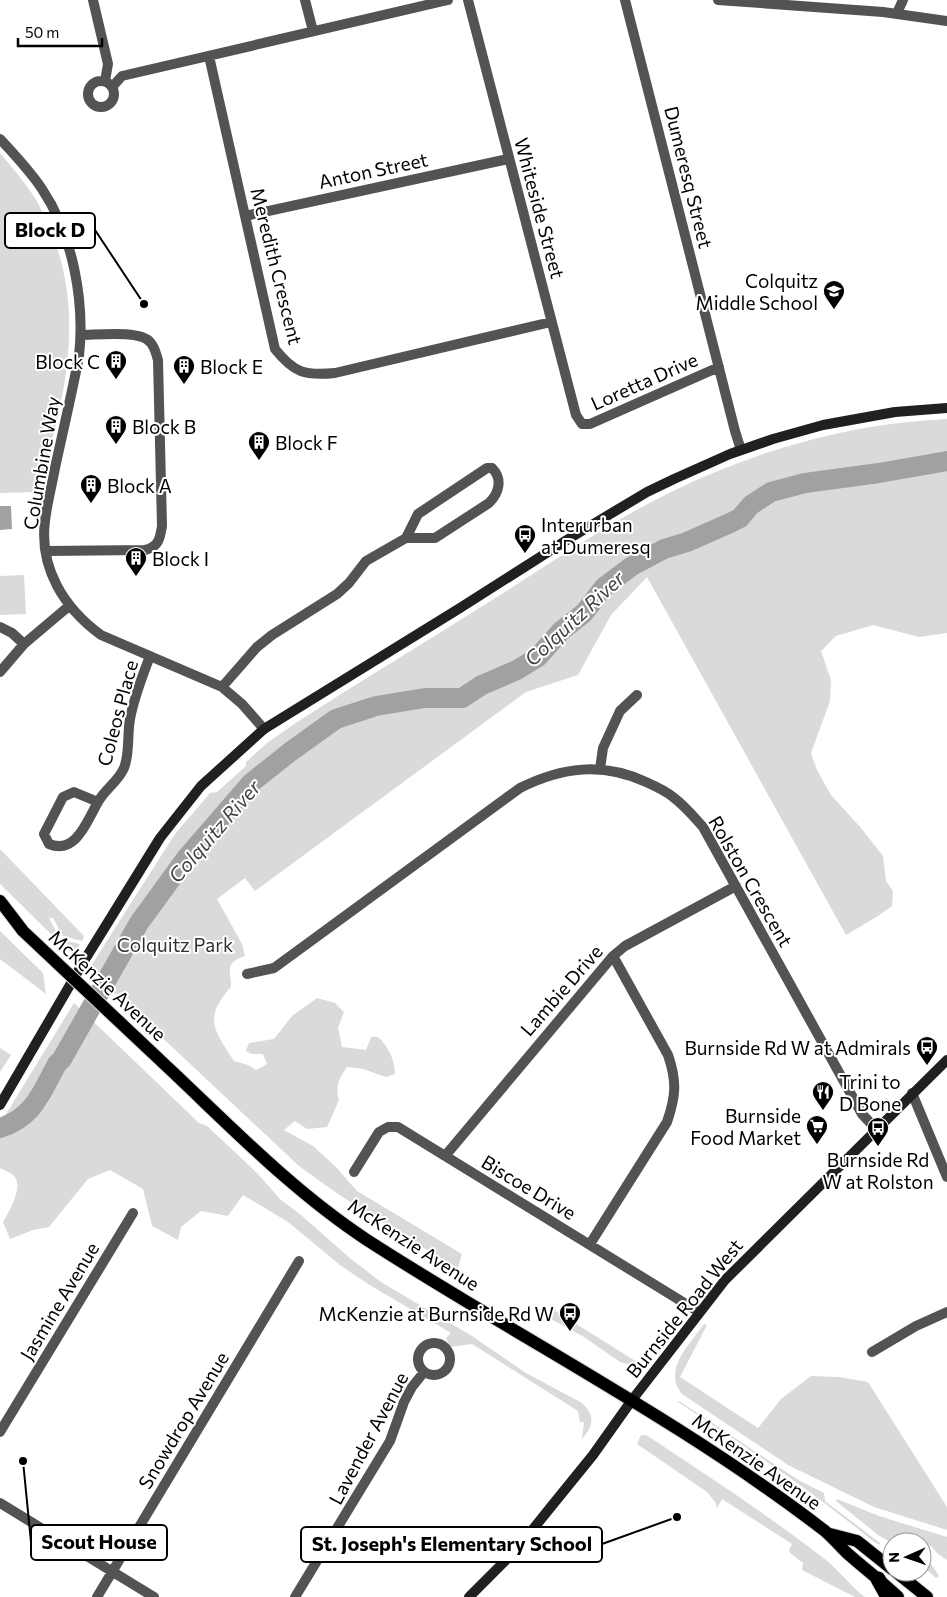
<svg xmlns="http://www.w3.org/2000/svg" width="947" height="1597" viewBox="0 0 947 1597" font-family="Commissioner,sans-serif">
<rect width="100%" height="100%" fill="#fff"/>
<!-- green -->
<path fill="#dadada" d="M0,153C11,166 23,180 33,195C39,204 44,215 48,225C88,313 64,404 37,492L0,493Z
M947,419V633L919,637L873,625L836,636L821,651L831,680L830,701L811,753L817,770L831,795L861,828L883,856L886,881L893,891L892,906L878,916L846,935L647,577L611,615L578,675L526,692L255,891L245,878L217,899L242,944L245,956C224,962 231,972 231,987C203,1018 214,1030 234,1061L248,1065L256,1070L267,1064L263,1054H252L246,1051L249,1043L274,1039L292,1016L317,998L335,1003L344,1012L338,1028L342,1047L366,1050L371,1037H378C388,1046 395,1060 395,1074L386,1077L363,1069L347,1067C339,1078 335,1087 339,1100L327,1127L307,1129L295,1121L284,1130L313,1146L336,1167L357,1191L462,1254L458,1268C403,1236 350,1204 299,1166L89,969L175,834L210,793L217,792L246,766V762L267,743L297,722C364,679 432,638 500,595C556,560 611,521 671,492C756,450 852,423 947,419Z
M24,575L26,614L0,615V576Z
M0,849L84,936L82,941L63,936L53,918H49L59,937L57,940L0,884Z
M0,931L43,973L46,994L0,959Z
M61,940L80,944L73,955L60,942Z
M74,1003L199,1123L207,1126L238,1155L258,1174L280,1199L301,1215L351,1259L381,1282L472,1336L526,1373L582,1403C595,1415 594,1426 582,1439L584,1422H580L578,1411L472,1344L450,1347L446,1338L451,1333L368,1284L340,1265L288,1222L243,1195L228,1216L201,1211L181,1227L178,1240L152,1226L143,1189L110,1170L88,1179L49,1227L33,1230L10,1239L3,1222C9,1212 24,1186 14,1176C11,1173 4,1170 0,1168V1124Z
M0,1048L11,1055L0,1072Z
M554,1310L637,1362L627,1364L620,1362L584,1337L549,1318Z
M704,1324L707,1325L680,1377L758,1428L781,1399L811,1376L839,1377L868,1382L947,1507V1530L874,1507L788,1465L682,1394C662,1370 690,1344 704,1324Z
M679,1401L800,1481L824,1493L825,1501L880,1543V1545L874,1542C812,1491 745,1446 678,1402Z
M641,1435H646C707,1475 768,1515 826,1560C840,1571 850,1586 865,1597H855L802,1570L803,1563L790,1553L789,1550L792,1544L722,1499L717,1508L715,1502L707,1492L637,1444Z
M837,1499L879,1516L947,1537V1560L938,1554L931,1546L922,1547V1542L892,1543L878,1535L836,1501Z
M922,1556L932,1565L939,1576L936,1578L922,1566Z"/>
<!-- water -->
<path fill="#a1a1a1" d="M0,506H11L12,529L0,530Z"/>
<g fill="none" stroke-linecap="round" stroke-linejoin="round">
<!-- river -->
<path stroke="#a1a1a1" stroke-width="20" d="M0,1128C34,1117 41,1093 57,1064L62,1059L139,923L187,857L251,783L290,752L336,719L376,706L425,698H462L482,685L517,670L538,657L561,631L584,613L604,587L632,566L664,549L687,542L730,523L740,518L751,505L771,492L805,483L879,473L947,461"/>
<!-- primary casing -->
<g stroke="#dbdbdb" stroke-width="14">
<path id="primary" d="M0,901L23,931
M177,1076C237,1133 297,1194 367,1240C519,1338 681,1420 825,1531C833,1538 840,1546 847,1553C864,1568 882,1582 898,1597
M830,1534L857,1541L892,1569
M896,1572L927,1597"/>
</g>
<!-- highway casing -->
<g stroke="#dbdbdb" stroke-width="16">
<path id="highway" d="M878,1579L888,1597"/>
</g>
<!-- street -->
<path stroke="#535353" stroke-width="10" d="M93,0L108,64L105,81
M305,0L313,31
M468,0L576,415L582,424H590L719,367
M625,0L735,431L741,450
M718,0L883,12L947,21
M897,13L903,0
M209,56L275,349C294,373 305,376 335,373L551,322
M88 94a13 13 0 1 1 26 0a13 13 0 1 1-26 0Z
M113,86L122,76L448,0
M0,139C15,155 30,171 42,189C73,235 85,302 79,356C72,393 63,431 55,468C52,485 47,503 45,521C39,568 64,608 101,635L222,687L242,704L264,729
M245,216L508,159
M46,551L145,550C159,547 160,538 162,526L158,360C156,354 155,347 150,342C140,330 97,335 81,335
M0,627L12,633L24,644
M0,672L24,644L69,606
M222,687L257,647L272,635L337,594L349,583L366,561L406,538H435L489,503C499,493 503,479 492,468H487L418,514L406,538
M600,769L603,748L620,711L637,695
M98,802L74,792L63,797L44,834L49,844C76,855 87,821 98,802C105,789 118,782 124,768C130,753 127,735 130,719C134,697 142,677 150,656
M247,974L274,968L520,788C562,767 602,762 646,782C655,786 666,791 673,797C685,806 694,817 703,827L862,1114L876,1129
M912,1093L947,1177
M445,1156L613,956L625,946L736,886
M354,1172L379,1132L388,1127H398L699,1312
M590,1244L667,1122C676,1096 677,1081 668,1055L613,956
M418 1359a16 16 0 1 1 32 0a16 16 0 1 1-32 0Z
M872,1352L916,1326L947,1312
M0,1432L133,1213
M0,1503L154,1597
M97,1597L299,1261
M295,1597L390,1441L404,1402L412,1387L424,1372"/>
<!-- secondary -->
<path stroke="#202020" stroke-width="10" d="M0,1105L84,961L160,838L201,786L264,729L460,608L570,538L647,492L674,479L730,454L773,439L823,425L895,412L947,408
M469,1597L517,1549L550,1508L593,1455L632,1400L725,1280L947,1060"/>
<!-- primary -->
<use href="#primary" stroke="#000" stroke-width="12"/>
<!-- highway -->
<use href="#highway" stroke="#000" stroke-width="15"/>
<!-- primary-bridge casing -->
<g stroke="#dbdbdb" stroke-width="14" stroke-linecap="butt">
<path id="primary-bridge" d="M23,931L177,1076"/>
</g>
<!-- primary-bridge -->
<use href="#primary-bridge" stroke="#000" stroke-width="12"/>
</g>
<!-- icons -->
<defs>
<g id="school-pin" transform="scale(1.125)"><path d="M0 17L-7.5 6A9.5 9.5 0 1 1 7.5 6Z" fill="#000" stroke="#fff"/><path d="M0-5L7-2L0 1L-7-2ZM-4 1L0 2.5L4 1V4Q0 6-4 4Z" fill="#fff"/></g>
<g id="building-pin" transform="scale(1.125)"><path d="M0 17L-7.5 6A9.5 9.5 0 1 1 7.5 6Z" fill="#000" stroke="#fff"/><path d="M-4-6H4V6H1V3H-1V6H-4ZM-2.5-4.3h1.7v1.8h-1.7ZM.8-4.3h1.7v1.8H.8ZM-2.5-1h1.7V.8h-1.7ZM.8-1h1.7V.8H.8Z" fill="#fff"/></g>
<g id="bus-pin" transform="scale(1.125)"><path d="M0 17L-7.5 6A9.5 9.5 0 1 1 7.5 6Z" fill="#000" stroke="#fff"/><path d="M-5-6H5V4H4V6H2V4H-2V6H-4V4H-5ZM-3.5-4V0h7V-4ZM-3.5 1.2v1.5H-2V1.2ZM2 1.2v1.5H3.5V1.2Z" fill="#fff"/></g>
<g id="restaurant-pin" transform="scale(1.125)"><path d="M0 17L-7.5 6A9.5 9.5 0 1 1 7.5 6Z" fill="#000" stroke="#fff"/><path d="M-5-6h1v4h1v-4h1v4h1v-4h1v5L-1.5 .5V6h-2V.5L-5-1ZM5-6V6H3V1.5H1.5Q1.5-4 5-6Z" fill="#fff"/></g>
<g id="supermarket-pin" transform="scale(1.125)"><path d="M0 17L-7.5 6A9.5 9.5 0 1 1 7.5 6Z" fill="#000" stroke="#fff"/><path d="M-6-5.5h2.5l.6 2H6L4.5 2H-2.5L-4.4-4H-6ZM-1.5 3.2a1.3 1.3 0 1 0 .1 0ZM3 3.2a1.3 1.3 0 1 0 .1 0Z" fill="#fff"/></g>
</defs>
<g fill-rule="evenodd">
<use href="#school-pin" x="834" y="291"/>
<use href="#building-pin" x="116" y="361"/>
<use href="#building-pin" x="184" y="366"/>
<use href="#building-pin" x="116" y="426"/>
<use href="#building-pin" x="259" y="442"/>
<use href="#building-pin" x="91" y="485"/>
<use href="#bus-pin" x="525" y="535"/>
<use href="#building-pin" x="136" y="558"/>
<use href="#bus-pin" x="927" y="1047"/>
<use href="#restaurant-pin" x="823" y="1092"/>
<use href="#supermarket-pin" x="817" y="1126"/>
<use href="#bus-pin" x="878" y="1128"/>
<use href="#bus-pin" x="570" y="1313"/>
</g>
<g text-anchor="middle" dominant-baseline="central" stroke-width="4" stroke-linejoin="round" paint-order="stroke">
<!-- street labels -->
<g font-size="19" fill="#000" stroke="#fff">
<text transform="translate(373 170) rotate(-12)">Anton Street</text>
<text transform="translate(689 177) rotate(76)">Dumeresq Street</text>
<text transform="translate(540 208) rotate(75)">Whiteside Street</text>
<text transform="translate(277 266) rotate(76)">Meredith Crescent</text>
<text transform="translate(644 381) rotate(-24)">Loretta Drive</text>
<text transform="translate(41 463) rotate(-80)">Columbine Way</text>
<text transform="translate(117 713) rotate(-75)">Coleos Place</text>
<text transform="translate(751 881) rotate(60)">Rolston Crescent</text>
<text transform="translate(108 985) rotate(43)">McKenzie Avenue</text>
<text transform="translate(561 990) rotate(-49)">Lambie Drive</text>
<text transform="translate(529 1187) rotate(31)">Biscoe Drive</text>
<text transform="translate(414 1244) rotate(33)">McKenzie Avenue</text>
<text transform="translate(59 1301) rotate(-59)">Jasmine Avenue</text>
<text transform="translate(684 1308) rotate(-51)">Burnside Road West</text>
<text transform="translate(183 1420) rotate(-59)">Snowdrop Avenue</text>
<text transform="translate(368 1438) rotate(-62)">Lavender Avenue</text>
<text transform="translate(757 1461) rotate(35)">McKenzie Avenue</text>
</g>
<!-- poi labels -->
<g font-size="19" fill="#000" stroke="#fff" text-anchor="start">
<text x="818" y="280" text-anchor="end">Colquitz<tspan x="818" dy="22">Middle School</tspan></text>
<text x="100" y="361" text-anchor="end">Block C</text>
<text x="200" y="366">Block E</text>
<text x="132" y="426">Block B</text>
<text x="275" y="442">Block F</text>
<text x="107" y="485">Block A</text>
<text x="541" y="524">Interurban<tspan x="541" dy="22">at Dumeresq</tspan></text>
<text x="152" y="558">Block I</text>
<text x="911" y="1047" text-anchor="end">Burnside Rd W at Admirals</text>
<text x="839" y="1081">Trini to<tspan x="839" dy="22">D Bone</tspan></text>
<text x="801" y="1115" text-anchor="end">Burnside<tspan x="801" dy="22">Food Market</tspan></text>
<text x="878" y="1159" text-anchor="middle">Burnside Rd<tspan x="878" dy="22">W at Rolston</tspan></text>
<text x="554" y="1313" text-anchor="end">McKenzie at Burnside Rd W</text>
</g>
<!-- park labels -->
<g font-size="19" fill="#313131" stroke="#fff">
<text x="175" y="944">Colquitz Park</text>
</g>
<!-- water labels -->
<g font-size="20" font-style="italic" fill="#424242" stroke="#fff">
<text transform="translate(574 618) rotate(-43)">Colquitz River</text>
<text transform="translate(214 831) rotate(-49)">Colquitz River</text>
</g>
</g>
<!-- callouts -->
<path fill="none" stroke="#000" stroke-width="2" d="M144 304L95 230M23 1461L31 1542M677 1517L602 1544"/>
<g fill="#000" stroke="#fff" stroke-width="2">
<circle cx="144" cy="304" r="5"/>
<circle cx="23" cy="1461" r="5"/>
<circle cx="677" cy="1517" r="5"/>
</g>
<g fill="#fff" stroke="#000" stroke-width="2">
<rect x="5" y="213" width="90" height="35" rx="5"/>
<rect x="31" y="1525" width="136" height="35" rx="5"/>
<rect x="301" y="1527" width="301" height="35" rx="5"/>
</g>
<g font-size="20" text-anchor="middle" font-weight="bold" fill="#000">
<text x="50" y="237">Block D</text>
<text x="99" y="1549">Scout House</text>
<text x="452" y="1551">St. Joseph's Elementary School</text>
</g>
<!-- north arrow -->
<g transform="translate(907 1557) rotate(268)"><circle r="24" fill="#ffffff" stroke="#999999"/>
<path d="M0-4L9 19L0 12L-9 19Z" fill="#000000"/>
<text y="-8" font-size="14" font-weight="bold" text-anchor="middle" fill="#000000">N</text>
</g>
<!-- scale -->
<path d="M18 38v8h84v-8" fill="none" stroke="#000000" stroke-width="2.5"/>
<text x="25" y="38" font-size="15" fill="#000000" stroke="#ffffff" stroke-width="4" paint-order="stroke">50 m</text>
</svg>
